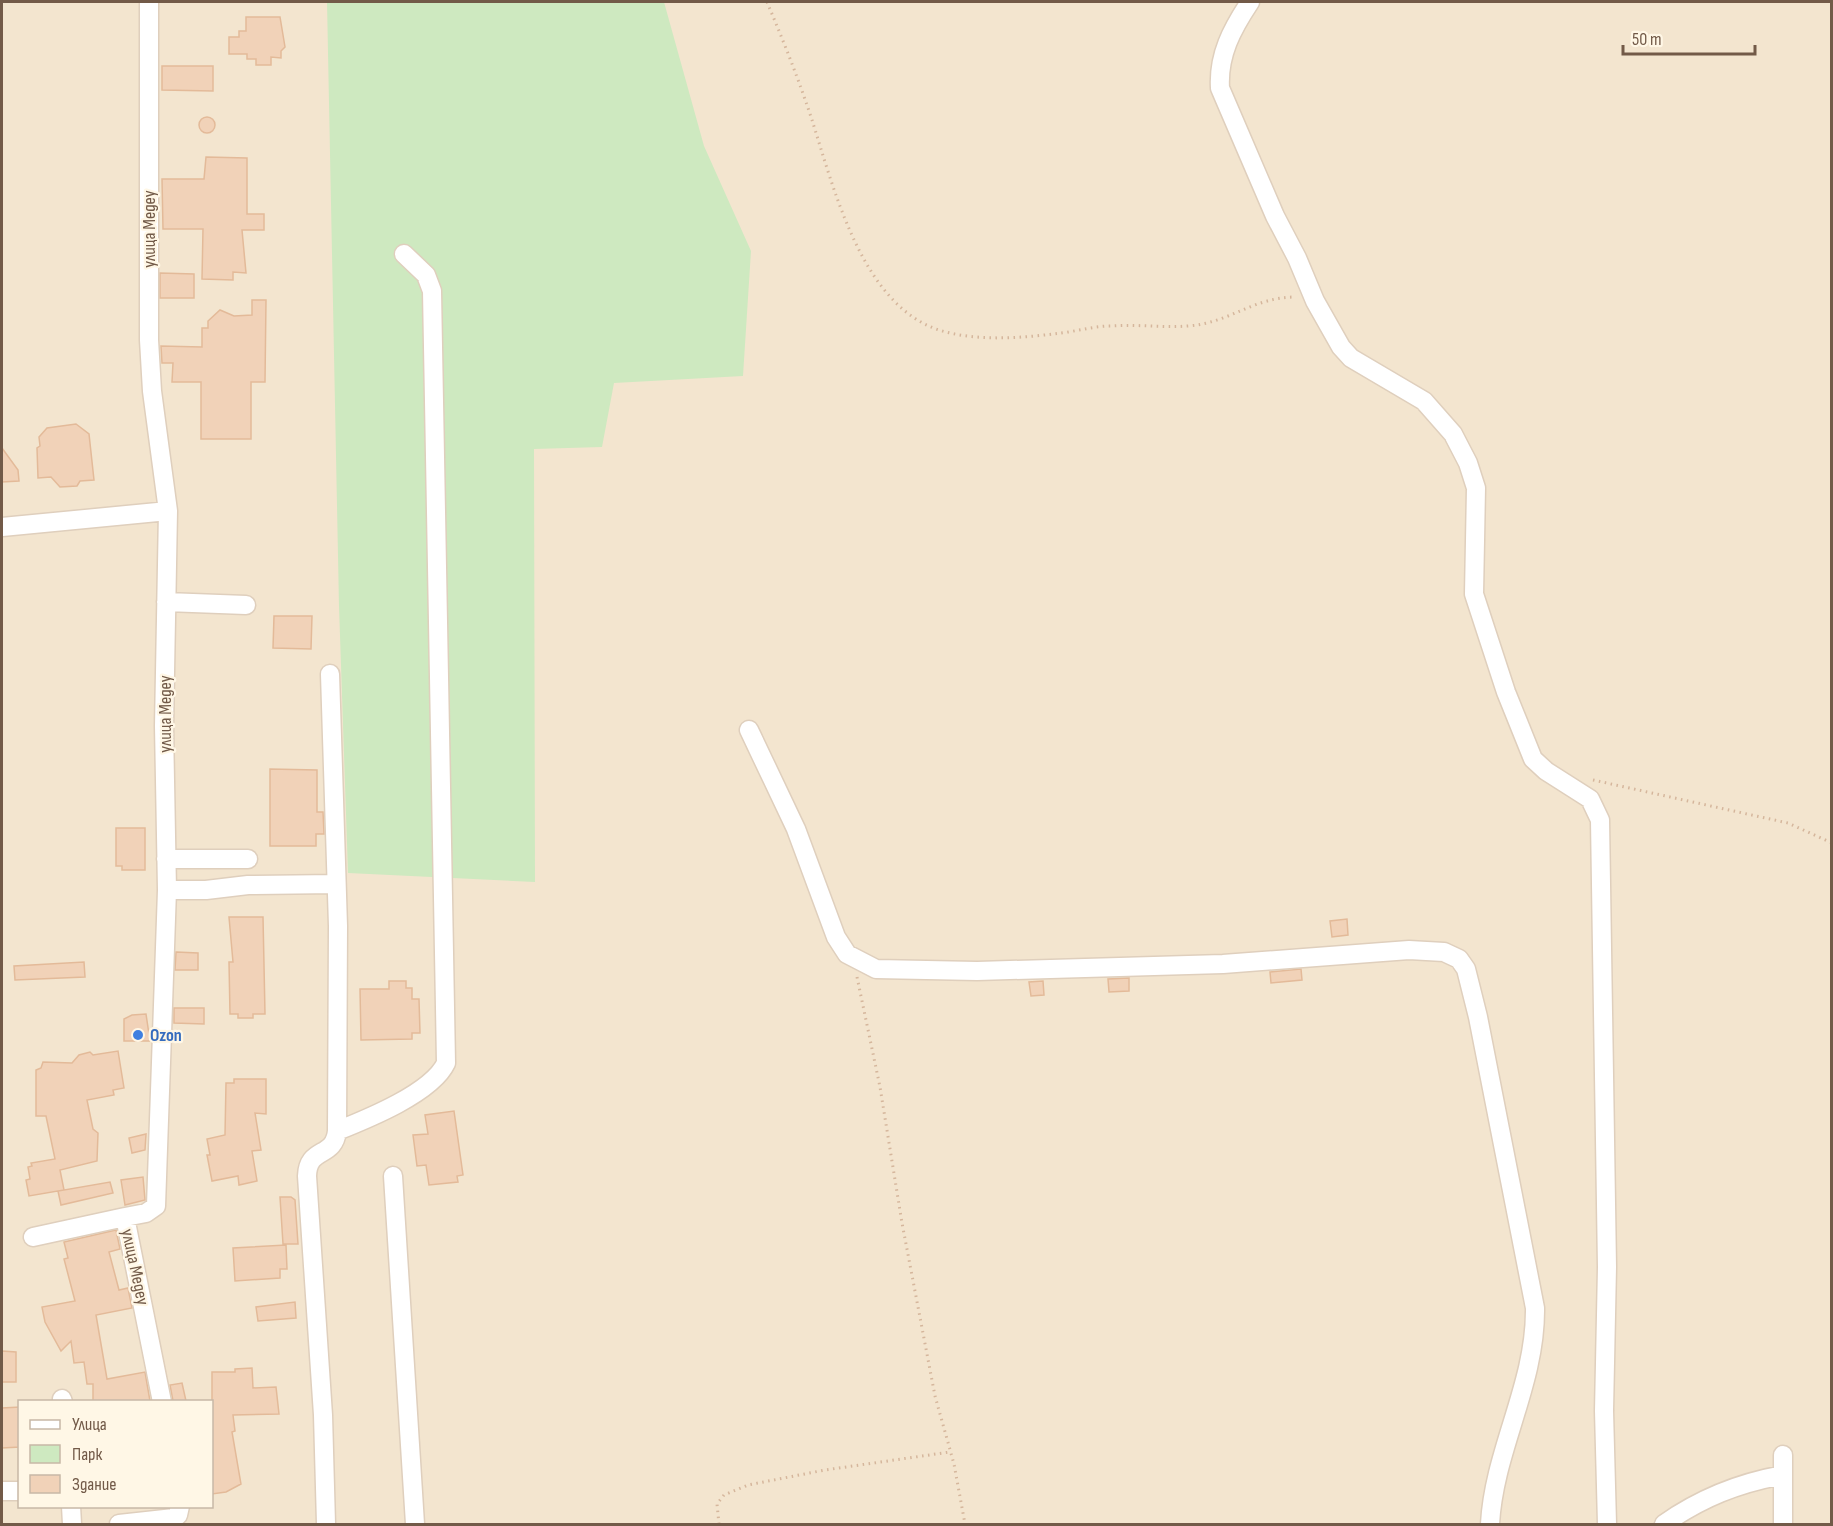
<svg xmlns="http://www.w3.org/2000/svg" width="1833" height="1526" viewBox="0 0 1833 1526" font-family="'Sofia Sans Condensed',sans-serif">
<rect width="100%" height="100%" fill="#fcf3e0"/>
<!-- residential -->
<path fill="#f3e5cf" fill-rule="evenodd" d="M2,2H1831V1524H2ZM20,1402H212V1506H20Z"/>
<!-- green -->
<path fill="#cee9c0" d="M327,2H664L704,146L751,251L743,376L614,383L602,447L534,449L535,882L348,873L339,606Z"/>
<!-- building -->
<path fill="#f1d2b8" stroke="#e3ba99" stroke-width="1.5" d="M246,17H280L285,47L281,51V58L271,57V65H256V59H247V54H229V37H239V31H246Z
M162,66H213V91L162,90Z
M199 125a8 8 0 1 1 16 0a8 8 0 1 1-16 0Z
M206,157L247,158V214H264V230H242L246,273L233,272V280L202,279L203,229H163L162,179H204Z
M160,273L194,274V298H160Z
M252,300H266L265,382H251V439H201V382H172L173,363H162L161,346L202,347V328H208V321L220,310L234,316L252,315Z
M76,424L89,434L94,480L80,481L77,486L60,487L51,477L38,478L37,448L40,446L39,437L47,428Z
M2,448L18,470L19,481L2,482Z
M274,616H312L311,649L273,648Z
M270,769L317,770V812H323L324,834H316V846H270Z
M116,828H145V870H122V866H116Z
M229,917H263L265,1014H253V1018H238V1014H230L229,962H233Z
M1347,919L1348,935L1332,937L1330,921Z
M176,952L198,953V970H175Z
M84,962L85,977L15,980L14,966Z
M1301,969L1302,980L1271,983L1270,972Z
M1129,978V991L1109,992L1108,979Z
M389,981H406V988H412V999H419L420,1033H412V1039L361,1040L360,989H389Z
M1043,981L1044,995L1031,996L1029,982Z
M174,1008H204V1024L174,1023Z
M146,1014L150,1041H124V1019L132,1015Z
M118,1051L124,1088L113,1090L114,1095L87,1100L93,1129L98,1133L97,1161L60,1170L64,1190L29,1196L26,1180L30,1179L28,1167L32,1166L31,1163L55,1159L46,1116H36V1070L41,1068L43,1062L72,1063L79,1055L90,1052L93,1055Z
M234,1079H266V1114L255,1113L261,1150L252,1151L257,1181L239,1185L238,1176L212,1181L207,1155H210L207,1139L225,1135L226,1083H234Z
M454,1111L463,1175L457,1176L458,1182L429,1185L426,1165L417,1166L413,1135L428,1134L425,1115Z
M146,1134L145,1150L132,1153L129,1138Z
M143,1177L145,1200L125,1205L121,1180Z
M110,1182L113,1193L61,1205L58,1191Z
M280,1197H291L295,1200L298,1244H283Z
M116,1230L120,1249L109,1252L119,1290L128,1288L132,1308L96,1315L107,1379L145,1372L150,1401H93V1384H87L84,1362L74,1363L71,1341L61,1351L45,1322L42,1307L75,1301L64,1259L68,1258L64,1242Z
M286,1245L287,1269H280V1278L235,1281L233,1248Z
M295,1302L296,1318L258,1321L256,1307Z
M2,1351L16,1352V1382H2Z
M252,1368L253,1388L276,1387L279,1414L233,1415L235,1431L232,1432L241,1484L226,1492L212,1494V1372H235V1369Z
M182,1383L186,1401H173L170,1385Z
M20,1407V1447L2,1448V1408Z"/>
<g fill="none" stroke-linecap="round" stroke-linejoin="round">
<!-- minor casing -->
<g stroke="#dfcfbd" stroke-width="21">
<path id="minor" d="M149,2V340L152,391L168,511L164,726L167,890L156,1206L146,1213L125,1217L162,1402
M1250,2C1232,29 1218,55 1220,88L1275,216L1297,258L1315,301L1341,347L1351,358L1424,401L1453,434L1468,463L1476,488L1474,594L1506,692L1533,759L1546,771L1590,799L1600,820L1607,1267L1604,1411L1607,1524
M2,527L168,511
M166,602L246,605
M749,730L796,829L836,937L847,954L876,969L977,971L1223,964L1409,950L1444,952L1459,959L1466,969L1478,1017L1535,1308C1536,1384 1494,1450 1490,1524
M166,859H248
M167,890H206L248,885L336,884
M337,1131C367,1119 432,1093 446,1063L432,291L426,275L404,254
M393,1176L415,1524
M33,1237L125,1217
M62,1399L63,1402
M2,1491H20
M71,1506L72,1524
M119,1524L174,1518L178,1515L180,1506
M326,1524L323,1415L307,1176C308,1146 334,1159 337,1131L338,926L330,674
M1664,1524C1701,1498 1738,1483 1783,1475
M1783,1524V1455"/>
</g>
<!-- path -->
<path stroke="#d5b69c" stroke-width="3" stroke-dasharray="1.5 4.5" stroke-linecap="butt" d="M767,2C783,40 799,80 812,120C834,189 862,305 939,330C977,342 1023,338 1061,333C1078,331 1094,326 1111,326C1137,324 1162,328 1188,326C1230,323 1253,297 1296,297
M1593,780L1788,823L1832,843
M857,977L880,1087L902,1223L935,1396L954,1464L965,1524
M719,1524L717,1504L724,1495L748,1485L825,1470L950,1452"/>
<!-- minor -->
<use href="#minor" stroke="#fff" stroke-width="18"/>
</g>
<!-- markers -->
<circle fill="#3f7fe0" stroke="#fff7e6" stroke-width="2" cx="138" cy="1035" r="6"/>
<g text-anchor="middle" dominant-baseline="central" stroke-width="4.5" stroke-linejoin="round" paint-order="stroke">
<!-- street labels -->
<g font-size="18" fill="#725a48" stroke="#fff7e6">
<text transform="translate(149 229) rotate(-90)">улица Медеу</text>
<text transform="translate(165 714) rotate(-90)">улица Медеу</text>
<text transform="translate(135 1267) rotate(78)">улица Медеу</text>
</g>
<!-- shop labels -->
<g font-size="18" font-weight="bold" fill="#366cbe" stroke="#fff7e6" text-anchor="start">
<text x="150" y="1035">Ozon</text>
</g>
</g>
<!-- border -->
<rect width="1833" height="1526" fill="none" stroke="#725a48" stroke-width="6"/>
<!-- legend -->
<rect x="18" y="1400" width="195" height="108" fill="#fff7e6" stroke="#c7b8a7" stroke-width="1.5"/>
<rect x="30" y="1420" width="30" height="9" fill="#ffffff" stroke="#c7b8a7" stroke-width="1.5"/>
<text x="72" y="1430" font-size="18" fill="#725a48">Улица</text>
<rect x="30" y="1445" width="30" height="18" fill="#cee9c0" stroke="#c7b8a7" stroke-width="1.5"/>
<text x="72" y="1460" font-size="18" fill="#725a48">Парк</text>
<rect x="30" y="1475" width="30" height="18" fill="#f1d2b8" stroke="#c7b8a7" stroke-width="1.5"/>
<text x="72" y="1490" font-size="18" fill="#725a48">Здание</text>
<!-- scale -->
<path d="M1623 45v9h132v-9" fill="none" stroke="#725a48" stroke-width="3"/>
<text x="1632" y="45" font-size="18" fill="#725a48" stroke="#fff7e6" stroke-width="4.5" paint-order="stroke">50 m</text>
</svg>
